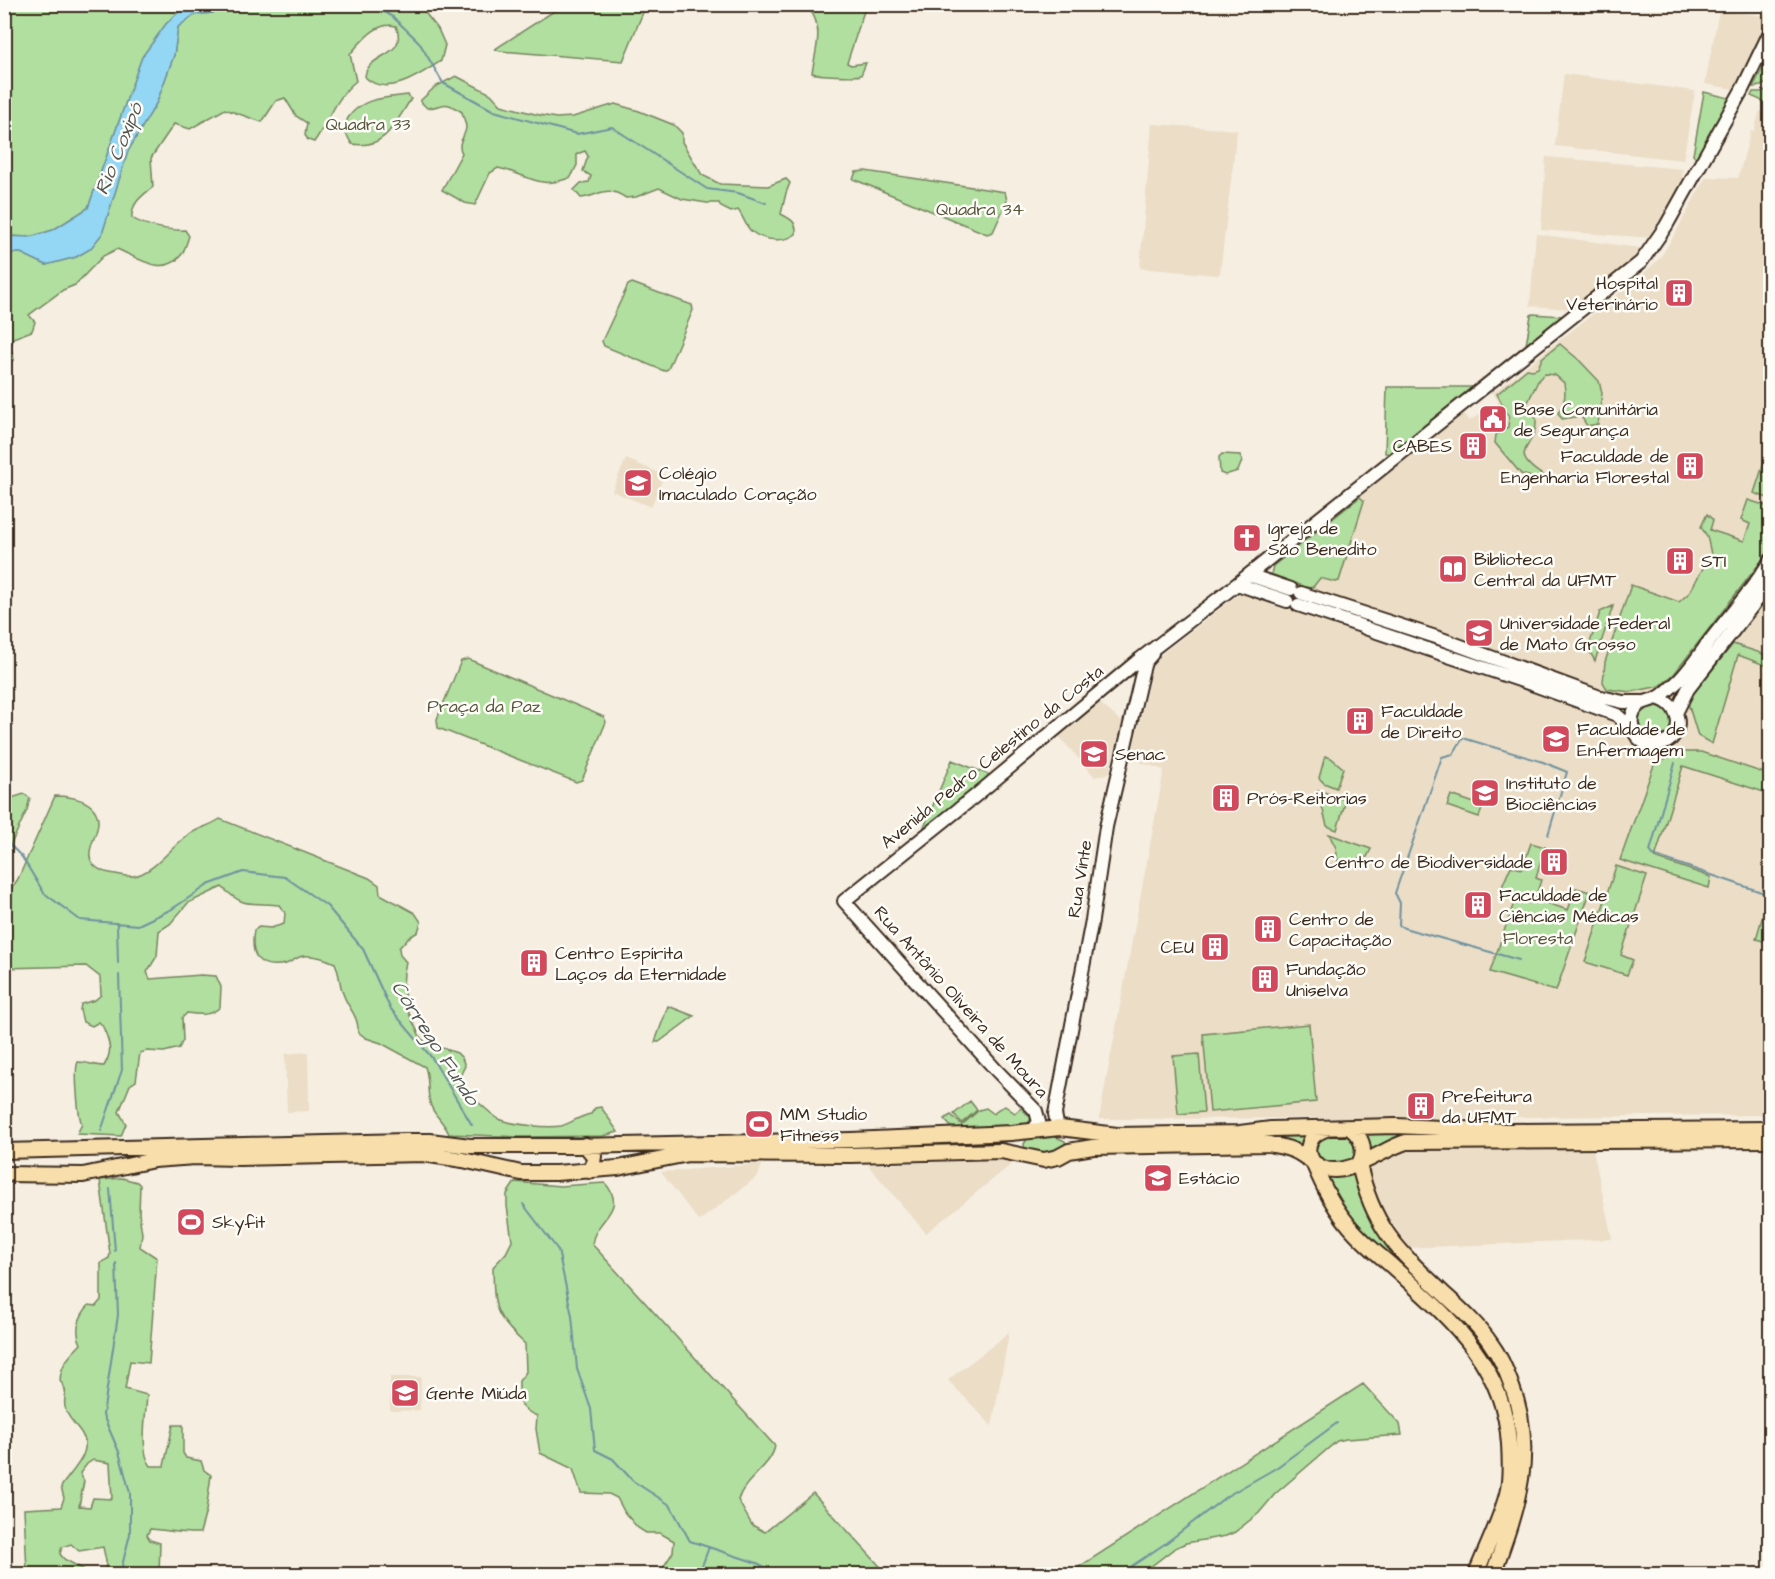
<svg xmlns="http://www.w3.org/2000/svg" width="1775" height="1579" viewBox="0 0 1775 1579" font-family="'Architects Daughter',sans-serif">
<rect width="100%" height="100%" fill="#f5eee1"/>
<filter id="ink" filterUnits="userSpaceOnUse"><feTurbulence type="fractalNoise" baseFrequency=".0167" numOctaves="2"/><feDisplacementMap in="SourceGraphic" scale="12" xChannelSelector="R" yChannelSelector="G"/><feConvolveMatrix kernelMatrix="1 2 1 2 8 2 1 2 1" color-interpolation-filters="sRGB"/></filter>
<g filter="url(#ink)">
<!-- built -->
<path fill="#ebddc6" d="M1719,11L1770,16L1733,89L1705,84Z
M1564,74L1695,91L1683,160L1555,146Z
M1769,104H1770V1115L1523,1117L1439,1120L1332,1118L1099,1119L1164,770L1131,759L1154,660L1235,597L1242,594L1284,609L1293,583L1271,574L1273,566L1464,413L1470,421L1486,410L1488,412L1492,409L1499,402L1493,393L1641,276L1660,258L1675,234L1706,177L1738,178L1751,131H1754L1760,111L1766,113Z
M1152,124L1237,130L1220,273L1218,275L1140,268Z
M1546,157L1683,169L1681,187L1653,238L1541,230Z
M1536,234L1647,249L1573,309L1530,306Z
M626,459L664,475L651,507L612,491Z
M1097,701L1122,722L1109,773L1095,777L1057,734Z
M308,1052L309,1111L287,1112L285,1054Z
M1403,1145H1592L1612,1239L1402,1248L1369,1192L1366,1163Z
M1018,1159L926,1233L868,1165Z
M762,1164L758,1176L699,1221L661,1172Z
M1009,1333L992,1426L948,1380Z
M390,1377H421L420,1410L394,1411L390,1410Z"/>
<!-- green -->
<path fill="#b0df9f" stroke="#76845e" stroke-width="1.5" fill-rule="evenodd" d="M565,4L646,5L623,61L500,51L495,49Z
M5,5H187L166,24L142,57L88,208L53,230L30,237L5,236Z
M226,5H419L438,29L445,45L441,61C421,74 387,99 365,77C367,52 409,58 396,26C376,21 362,41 350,54L356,81C336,97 329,121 314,142L308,140L305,135L307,123L296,116L285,98L276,101L262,122L225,109L190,129L174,124L151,158L153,187C142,196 131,203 132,218C144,226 171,231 185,230L189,236C187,242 185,249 182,254C164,279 137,257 117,249L103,256L75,285L63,290L29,315L35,322L32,331L13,338L11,348L14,359L5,369V253H21L46,265L76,257L90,249L102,234L128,151L157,102L174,55L178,27L194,14L213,13Z
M795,5H866L847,63L851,65L866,63L861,75C856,77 817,75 812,73C815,51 825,28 809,9L797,11Z
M1770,54V81L1761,86L1753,87Z
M456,76L491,94L501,105L535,114L556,118L573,117L615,104L639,111L674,125L682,133V142L702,175L720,184L768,186L786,179L790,183L786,193L781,214C791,219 797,222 796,234C784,243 763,241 751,231C745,225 743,216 738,210L731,212L721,207L719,203H707L682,199L659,188L636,197L626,198C604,184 601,196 581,198L574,190L581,183L589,182L591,176L583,171L588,156L585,151L577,154V165L571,177C539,191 528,174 498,168L490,173L475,205L465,203L442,190L462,153C456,142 465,138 466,128C466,123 463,117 462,112C442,99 447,106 427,108L420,101L435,87Z
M1770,88V101L1767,103L1751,96L1753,92H1761Z
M1704,92L1729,98L1699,156L1696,158L1693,155Z
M408,95L411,99C395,123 385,150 352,144C346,135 342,128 348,118C362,97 385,98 408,95Z
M865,171L1005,192L1007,201L993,232L987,234L853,179L856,172Z
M632,283L692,305L693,310L668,369L664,371L604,346L602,341L628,285Z
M1533,314L1563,316L1526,345L1531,315Z
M1560,344L1579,360L1599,381L1602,393L1598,424L1587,426L1581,416L1562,419L1558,413C1565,403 1566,395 1564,383L1555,375L1545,374L1539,379L1527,404L1529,410L1536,417C1539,449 1503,450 1544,476L1541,480L1521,474L1495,443L1496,435L1508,427L1509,417L1497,394L1527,369L1533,370L1538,368L1542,358Z
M1387,387H1474V390L1394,455L1385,453Z
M1770,444V499L1754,493Z
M1222,454L1240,455L1242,461L1238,471L1225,475L1220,473L1219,457Z
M1360,497L1364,501L1339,581L1335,582L1320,578L1313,587L1308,588L1271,574L1273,566Z
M1748,500L1770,507L1769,551L1674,674L1660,686L1631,692L1607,689L1603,682L1605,662L1631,585L1679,602L1689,593L1711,554L1707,536L1701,527L1707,514L1713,520L1710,530L1744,541L1750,524L1741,520Z
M1613,606L1595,661L1588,649L1600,612Z
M1377,624L1634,706L1628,716L1620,711L1376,628Z
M1733,644L1770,656V667L1738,655L1712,744L1698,736L1688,703L1693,694Z
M468,659L604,717L606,722L582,780L576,782L438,728L437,719L461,661Z
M1651,702L1669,707L1674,724C1661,749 1637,743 1637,715Z
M1680,752H1701L1770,775V794L1683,766L1655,858L1711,877L1709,888L1620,860L1654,765Z
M1325,756L1331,758L1343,768L1336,788L1324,783L1319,778Z
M952,760L995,777L918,841Z
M1318,790L1346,800L1337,830L1327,826Z
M24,794L30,798L27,810L5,857V800Z
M1451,795L1483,806L1479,817L1447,806Z
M55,796C71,796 97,800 98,821C99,833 88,845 90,857C91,866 102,872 110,873C117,874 126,877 133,876C153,874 172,846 188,835C198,828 210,826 220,819L369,878L379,885L380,894L415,913L421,922L418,932L408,938L399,948L400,955L406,962C400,985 405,1009 417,1030C419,1033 419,1037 422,1039C428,1044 449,1050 457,1053L462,1058L465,1066L461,1074L460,1086C469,1093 492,1116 499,1119C512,1125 548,1128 561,1126C572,1123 579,1116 591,1114L595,1108L601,1107L618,1132L603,1136L520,1137L449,1134C444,1122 434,1115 431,1106C426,1093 430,1080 425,1067L381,1043L366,1038L358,1032C359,1017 349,1009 344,996C339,985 340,974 335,963C324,958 315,955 303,956C297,957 292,962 286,964C257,970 250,955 254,930L259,927L271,928L284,924L285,913L279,905C249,901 246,910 222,887L188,903L170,924L159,931L157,956L147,972L150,979L201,975L216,976L221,987L220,1007C211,1016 200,1015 187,1013L182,1018L183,1040L179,1048L164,1052L147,1051L140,1053L136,1081L130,1085L119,1112L126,1124L121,1136L77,1134L82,1124C78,1117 74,1069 78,1062C88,1062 94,1066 104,1066C111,1054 111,1047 106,1034C103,1028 104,1026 99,1022L92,1026L83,1022L80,1010L81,1004L95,1000L101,995L100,977L86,966L5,968V898L18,879Z
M1329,834L1371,849L1367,857L1341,863L1338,862L1336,848Z
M1531,843L1545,847L1536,878L1541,880L1535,899L1568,910L1576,888L1590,892L1556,991L1490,972L1517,894L1501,889L1511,866L1522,869Z
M1616,866L1647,876L1621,955L1633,960L1627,975L1585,962Z
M1768,897L1770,898V943L1756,939Z
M668,1006L694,1016L659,1042H655Z
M1309,1024L1316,1102L1210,1112L1203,1034Z
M1199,1054L1204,1112L1178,1114L1173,1056Z
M970,1101L977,1110L962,1123L954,1114Z
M1005,1106L1015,1113L1021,1108L1031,1118L1026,1127L952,1128L944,1119L951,1115L962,1125L979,1110L986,1108L994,1114L998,1109Z
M1391,1133L1463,1136L1369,1154L1368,1141L1365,1134Z
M1304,1135L1301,1148L1228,1138Z
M1320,1136H1349L1356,1141V1157C1344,1169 1331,1164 1316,1160L1312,1142Z
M1056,1137L1065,1141L1066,1146L1064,1150L1044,1155L1025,1151L1024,1144L1027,1139Z
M1354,1171L1364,1198L1475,1330L1503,1372L1517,1418L1519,1472L1488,1574H1481L1512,1482L1493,1369L1350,1222L1321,1172Z
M122,1178L137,1182L140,1185L139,1213L142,1234L140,1247L157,1258L149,1363L130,1361L125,1389L147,1395C146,1414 139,1452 151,1466H164L173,1425H183V1453L186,1458L201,1461L204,1470L211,1475L206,1511L200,1533C183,1534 167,1530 150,1529L147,1535L150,1540L160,1543L159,1574H105L106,1561L103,1547L79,1551L71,1544L62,1547L60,1554L64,1559L88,1572V1574H33L27,1571L24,1509L61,1507L64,1498L61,1487C70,1472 94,1453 82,1434C77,1426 70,1420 66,1411C61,1398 71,1393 60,1381C61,1363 69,1357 81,1344C74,1331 79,1316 89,1305L96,1306L101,1300V1263L109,1258L110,1254L100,1180ZM93,1460L110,1463L112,1499L93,1498L90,1507L79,1506L84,1481L80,1473L87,1464Z
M515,1182L560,1186L605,1183C629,1211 595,1218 592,1244L775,1446C771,1467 744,1479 738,1500L752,1525L765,1532L813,1493L887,1574H659L673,1552L674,1541L660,1533H646L638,1528L625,1513L617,1498L609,1494L581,1493L573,1469L540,1453L536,1429L537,1416C518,1409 519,1400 519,1381L526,1372L525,1344C493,1315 494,1308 493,1267L506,1253L512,1241L507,1206V1194Z
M1363,1384L1400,1424L1402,1435L1346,1439L1337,1441L1275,1494L1259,1513L1235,1532L1226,1536L1186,1543L1175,1548L1141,1574H1068Z"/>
<!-- water -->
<path fill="#93d7f5" stroke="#70929f" stroke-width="1.5" d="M187,4L226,5L213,13L194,15L178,27L174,55L157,102L128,151L102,234L90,249L76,257L46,265L21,253H5V236L30,237L53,230L88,208L142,57L166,24Z"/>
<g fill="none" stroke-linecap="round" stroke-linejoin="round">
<!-- stream -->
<path stroke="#70929f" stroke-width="2" d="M371,4L393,17L419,42L443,83L494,111L577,134L612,127L707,189L738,193L766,203
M1675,763L1650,851L1653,855L1770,895
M4,839L22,857L44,893L80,920L138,925L172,909L208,885L243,872L285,877L327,906L363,949L390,1008L432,1058L472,1125
M117,924L118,963
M1519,960L1404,928L1399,925L1400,903L1395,893L1442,757L1453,754L1463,738L1543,762L1567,772L1548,835
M101,1131L122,1070L119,975
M110,1189L115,1251
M523,1204L558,1250L572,1316L577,1369L591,1409L595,1450L613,1459L633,1481L670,1505L690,1541L757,1563L779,1574
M116,1263L118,1315L103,1415L119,1452L130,1493V1534L120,1574
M699,1574L709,1547
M1120,1574L1166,1543L1227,1496L1276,1468L1337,1423"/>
<!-- secondary casing -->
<g stroke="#3b2a1e" stroke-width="16">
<path id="secondary" d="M1249,575L1291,589
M1237,584L1287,601
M1301,593L1366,614
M1298,605L1361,626
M1371,616L1439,638L1597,696L1623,702H1642
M1365,628L1537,686L1617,715L1633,730
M1656,698C1687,705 1684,745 1654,745C1637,744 1627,726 1634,711C1640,701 1647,702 1657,698C1663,696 1670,688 1675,684C1689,672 1700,653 1712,638C1731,613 1754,588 1770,561
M1677,711L1688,689L1770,583
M1060,1128L1057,1124L1055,1114L1092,920L1106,827L1142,673L1145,662L1152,654
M1033,1130L1039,1122L1036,1111L996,1070L844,901L974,797L1140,659L1227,592L1641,262L1666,226L1743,88L1770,32"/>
</g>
<!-- primary casing -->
<g stroke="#3b2a1e" stroke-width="18">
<path id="primary" d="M1350,1128C1362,1137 1367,1149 1359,1164
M1326,1129C1314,1133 1309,1139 1308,1151C1319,1177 1329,1201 1347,1223C1360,1240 1377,1253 1393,1267C1449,1318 1504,1363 1509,1444C1510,1460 1511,1478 1507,1494C1500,1521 1486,1548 1476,1574
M585,1145L594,1156L593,1163L589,1171
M4,1151L405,1141H430L470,1146H578L851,1140L1011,1133L1060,1128L1117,1135L1240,1133L1271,1129L1396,1126L1509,1131L1770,1129
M1359,1164C1372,1225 1396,1249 1441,1291C1458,1307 1478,1324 1491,1344C1500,1356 1506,1370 1511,1384C1538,1452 1516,1510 1493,1574
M4,1174L83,1175L154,1160L195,1157L239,1158L423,1154L463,1160L521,1173H556L618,1168L688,1154L851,1155L1001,1151L1044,1160L1058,1157L1069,1151L1093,1147L1268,1144C1279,1146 1289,1147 1299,1153C1307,1158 1315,1164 1323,1168C1348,1178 1382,1149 1406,1142L1770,1140"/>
</g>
<!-- secondary -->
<use href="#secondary" stroke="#fdfcf7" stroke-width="12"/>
<!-- primary -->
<use href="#primary" stroke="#f8deab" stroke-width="14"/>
</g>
</g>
<!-- icons -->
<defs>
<g id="building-square" transform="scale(1.5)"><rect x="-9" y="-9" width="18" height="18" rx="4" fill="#d1495b" stroke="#fdfcf7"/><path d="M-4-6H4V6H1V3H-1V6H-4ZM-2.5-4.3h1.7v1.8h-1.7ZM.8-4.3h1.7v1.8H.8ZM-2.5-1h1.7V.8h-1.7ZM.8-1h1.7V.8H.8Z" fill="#fff"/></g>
<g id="civic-square" transform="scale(1.5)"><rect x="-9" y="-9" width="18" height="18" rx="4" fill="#d1495b" stroke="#fdfcf7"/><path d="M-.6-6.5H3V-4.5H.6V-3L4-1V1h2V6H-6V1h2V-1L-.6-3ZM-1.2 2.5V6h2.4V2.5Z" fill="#fff"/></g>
<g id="school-square" transform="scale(1.5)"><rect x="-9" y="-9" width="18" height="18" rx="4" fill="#d1495b" stroke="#fdfcf7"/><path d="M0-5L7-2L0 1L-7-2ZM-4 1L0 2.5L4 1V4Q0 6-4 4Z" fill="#fff"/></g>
<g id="church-square" transform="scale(1.5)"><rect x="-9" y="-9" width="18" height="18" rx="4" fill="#d1495b" stroke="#fdfcf7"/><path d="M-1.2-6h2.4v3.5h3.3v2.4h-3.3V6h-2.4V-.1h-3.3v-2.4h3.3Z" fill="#fff"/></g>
<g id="library-square" transform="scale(1.5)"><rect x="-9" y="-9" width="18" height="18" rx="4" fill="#d1495b" stroke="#fdfcf7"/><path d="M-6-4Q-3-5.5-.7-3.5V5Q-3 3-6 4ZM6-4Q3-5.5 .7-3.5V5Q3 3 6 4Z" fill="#fff"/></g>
<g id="university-square" transform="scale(1.5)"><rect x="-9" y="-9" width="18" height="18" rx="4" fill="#d1495b" stroke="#fdfcf7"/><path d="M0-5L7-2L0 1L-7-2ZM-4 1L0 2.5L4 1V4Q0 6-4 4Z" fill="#fff"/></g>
<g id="stadium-square" transform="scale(1.5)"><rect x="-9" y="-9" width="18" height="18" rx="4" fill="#d1495b" stroke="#fdfcf7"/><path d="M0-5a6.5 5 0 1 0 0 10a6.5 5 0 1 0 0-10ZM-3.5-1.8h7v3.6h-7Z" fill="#fff"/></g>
</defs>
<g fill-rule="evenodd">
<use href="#building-square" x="1679" y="293"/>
<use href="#civic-square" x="1493" y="419"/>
<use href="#building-square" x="1473" y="446"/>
<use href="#building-square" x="1690" y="466"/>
<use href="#school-square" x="638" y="483"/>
<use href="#church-square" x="1247" y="538"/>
<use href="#building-square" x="1680" y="561"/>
<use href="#library-square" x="1453" y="569"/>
<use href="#university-square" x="1479" y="633"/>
<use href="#building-square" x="1360" y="721"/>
<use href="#university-square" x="1556" y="739"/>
<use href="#university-square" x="1094" y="754"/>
<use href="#university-square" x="1485" y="793"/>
<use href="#building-square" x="1226" y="798"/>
<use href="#building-square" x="1554" y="862"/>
<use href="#building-square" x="1478" y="905"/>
<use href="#building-square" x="1268" y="929"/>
<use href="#building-square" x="1215" y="947"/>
<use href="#building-square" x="534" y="963"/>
<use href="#building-square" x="1265" y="979"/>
<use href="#building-square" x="1421" y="1106"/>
<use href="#stadium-square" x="759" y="1124"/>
<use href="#university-square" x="1158" y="1178"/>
<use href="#stadium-square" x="191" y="1222"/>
<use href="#school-square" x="405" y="1393"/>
</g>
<g text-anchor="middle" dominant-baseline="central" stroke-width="5" stroke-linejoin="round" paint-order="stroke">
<!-- park labels -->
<g font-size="18" fill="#58573e" stroke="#fdfcf7">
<text x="368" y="124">Quadra 33</text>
<text x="980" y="209">Quadra 34</text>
<text x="484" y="706">Praça da Paz</text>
<text x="1538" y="938">Floresta</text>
</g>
<!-- poi labels -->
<g font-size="18" fill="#3b2a1e" stroke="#fdfcf7" text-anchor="start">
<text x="1658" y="283" text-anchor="end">Hospital<tspan x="1658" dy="21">Veterinário</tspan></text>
<text x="1514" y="409">Base Comunitária<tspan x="1514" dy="21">de Segurança</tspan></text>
<text x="1452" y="446" text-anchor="end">CABES</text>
<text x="1669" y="456" text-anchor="end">Faculdade de<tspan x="1669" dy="21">Engenharia Florestal</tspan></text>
<text x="659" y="473">Colégio<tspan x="659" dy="21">Imaculado Coração</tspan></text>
<text x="1268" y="528">Igreja de<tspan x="1268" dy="21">São Benedito</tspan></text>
<text x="1474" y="559">Biblioteca<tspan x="1474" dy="21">Central da UFMT</tspan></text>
<text x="1701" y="561">STI</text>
<text x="1500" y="623">Universidade Federal<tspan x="1500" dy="21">de Mato Grosso</tspan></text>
<text x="1381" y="711">Faculdade<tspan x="1381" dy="21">de Direito</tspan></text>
<text x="1577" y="729">Faculdade de<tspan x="1577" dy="21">Enfermagem</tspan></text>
<text x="1115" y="754">Senac</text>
<text x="1506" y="783">Instituto de<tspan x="1506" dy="21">Biociências</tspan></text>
<text x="1247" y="798">Prós-Reitorias</text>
<text x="1533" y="862" text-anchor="end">Centro de Biodiversidade</text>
<text x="1499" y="895">Faculdade de<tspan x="1499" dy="21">Ciências Médicas</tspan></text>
<text x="1289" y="919">Centro de<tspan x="1289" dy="21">Capacitação</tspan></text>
<text x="1194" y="947" text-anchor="end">CEU</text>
<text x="555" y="953">Centro Espírita<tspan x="555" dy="21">Laços da Eternidade</tspan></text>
<text x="1286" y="969">Fundação<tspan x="1286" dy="21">Uniselva</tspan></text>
<text x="1442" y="1096">Prefeitura<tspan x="1442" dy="21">da UFMT</tspan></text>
<text x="780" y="1114">MM Studio<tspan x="780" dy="21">Fitness</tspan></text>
<text x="1179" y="1178">Estácio</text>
<text x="212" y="1222">Skyfit</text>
<text x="426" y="1393">Gente Miúda</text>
</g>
<!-- street labels -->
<g font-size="18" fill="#3b2a1e" stroke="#fdfcf7">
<text transform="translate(992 757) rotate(-39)">Avenida Pedro Celestino da Costa</text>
<text transform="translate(1080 879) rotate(-81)">Rua Vinte</text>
<text transform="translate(961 1002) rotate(48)">Rua Antônio Oliveira de Moura</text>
</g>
<!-- water labels -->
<g font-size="20" font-style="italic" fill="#515554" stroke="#fdfcf7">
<text transform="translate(119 149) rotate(-68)">Rio Coxipó</text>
<text transform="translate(435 1043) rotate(57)">Córrego Fundo</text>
</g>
</g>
<!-- margin -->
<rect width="1775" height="1579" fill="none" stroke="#fdfcf7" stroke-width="24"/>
<rect x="12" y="12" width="1751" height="1555" fill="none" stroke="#3b2a1e" stroke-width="2" filter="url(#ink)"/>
</svg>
